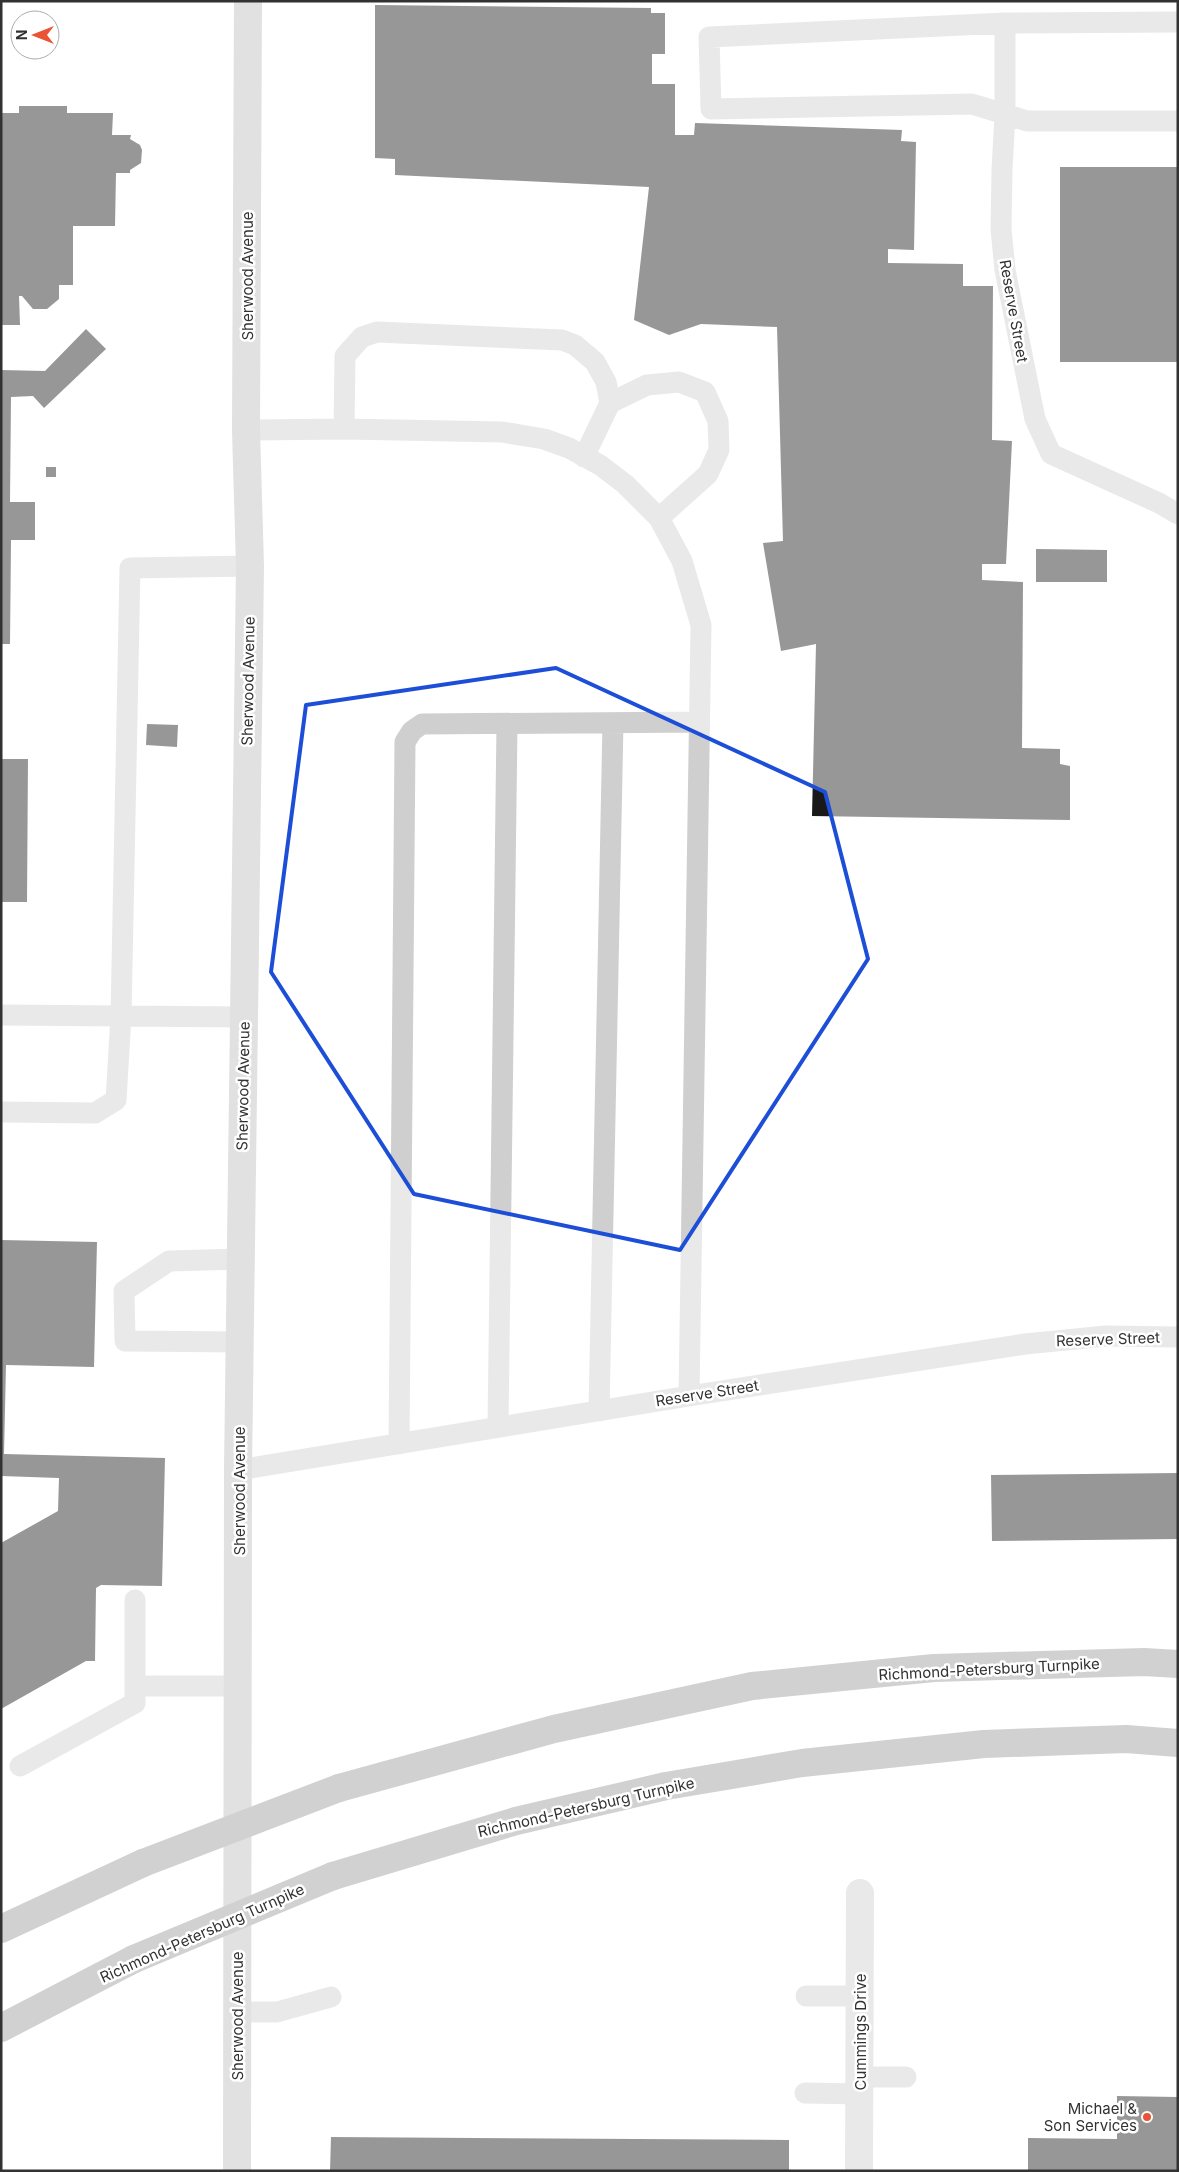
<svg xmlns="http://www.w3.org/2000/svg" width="1179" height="2172" viewBox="0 0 1179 2172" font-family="Inter,sans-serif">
<rect width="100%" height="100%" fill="#fff"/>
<!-- building -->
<path fill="#191919" d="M375,5L651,8V13H665V54H652V84H675V135H694L695,123L902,130L901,141L916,142L914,250L888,249V263L963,264V286H993L992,440L1012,441L1006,564H982V580L1023,582L1022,748L1060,749V764L1070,766V820L812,816L816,644L781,651L763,543L783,541L777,327L701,324L669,335L634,320L649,187L395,175V159L375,158Z
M19,106H67V113H113L112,135H131L130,139L140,145L142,150L141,163L130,170V173H116L115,226H73V285H59V299L47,309H33L22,296H19L20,325H1V113H19Z
M1060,167H1178V362H1060Z
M86,329L106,349L44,408L33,396L11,397L10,502H35V540H11L10,644H1V370L45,371Z
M46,467H56V477H46Z
M1036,549L1107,550V582H1036Z
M147,724L178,725L177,747L146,745Z
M1,759H28L27,902H1Z
M1,1240L97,1242L94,1367L6,1365L4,1454L165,1458L162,1586L101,1585L96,1588L95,1661H86L1,1709V1543L58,1511L59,1478L1,1476Z
M1178,1473V1539L992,1541L991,1475Z
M1117,2096L1178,2097V2171H1028V2138L1117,2139Z
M331,2137L789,2140V2171H330Z"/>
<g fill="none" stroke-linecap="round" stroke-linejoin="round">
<!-- lane -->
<path stroke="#cfcfcf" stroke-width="21" d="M1178,22L1005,23L709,37L711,109L972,104L1027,121H1178
M1005,23V114L1002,170L1001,229L1005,270L1035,419L1051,454L1159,503L1178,514
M610,403L647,385L679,382L705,392L718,421L719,450L708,474L659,518
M344,429L345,356L362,337L377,332L562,340L575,345L595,362L606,382L610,403L584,457
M246,430L344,429L502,432L544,439L569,448L600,465L625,484L659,518L682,561L701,625L689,1396
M1,1015L244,1017
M1,1112L95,1113L116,1100L121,1016L130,568L250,566
M240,1342L125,1341L124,1291L169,1261L241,1259
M599,1411L613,723
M498,1427L507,724
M399,1444L405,742L412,731L422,724L699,722
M238,1470L689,1396L1025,1344L1106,1336L1178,1337
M135,1686H238
M20,1766L135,1703V1600
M806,1996H860
M237,2012H277L331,1997
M860,2077H906
M805,2093L860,2094"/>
<!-- street -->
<path stroke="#cfcfcf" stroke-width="28" d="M859,2171L860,1893"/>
<!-- secondary -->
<path stroke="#bcbcbc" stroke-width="28" d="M237,2171L238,1470L250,566L246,430L248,1"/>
<!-- highway -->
<path stroke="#999" stroke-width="28" d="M339,1788L554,1729L752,1686L934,1668L1144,1662L1178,1664
M333,1876L516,1821L666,1786L802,1763L984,1744L1126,1739L1178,1743
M1,1929L143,1863
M1,2028L134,1959"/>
<!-- highway-bridge -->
<path stroke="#999" stroke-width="28" d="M143,1863L339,1788
M134,1959L333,1876"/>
</g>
<!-- marked area -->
<path d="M0 0H1179V2172H0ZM556,668L825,792L868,959L680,1250L414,1194L271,972L306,705Z" fill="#fff" fill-opacity=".55" fill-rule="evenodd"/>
<path fill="none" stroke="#1d4ed8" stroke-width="4" stroke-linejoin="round" d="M556,668L825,792L868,959L680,1250L414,1194L271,972L306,705Z"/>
<!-- markers -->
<circle fill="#ea5333" stroke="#fff" stroke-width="2" cx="1147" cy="2117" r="5"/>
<g text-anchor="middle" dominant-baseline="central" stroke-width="5" stroke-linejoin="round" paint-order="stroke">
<!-- street labels -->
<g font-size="15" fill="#323232" stroke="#fff">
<text transform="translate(247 276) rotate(-90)">Sherwood Avenue</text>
<text transform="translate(1014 311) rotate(80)">Reserve Street</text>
<text transform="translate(248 681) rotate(-89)">Sherwood Avenue</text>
<text transform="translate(243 1086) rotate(-89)">Sherwood Avenue</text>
<text transform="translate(1108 1339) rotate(-2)">Reserve Street</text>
<text transform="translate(707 1393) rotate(-9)">Reserve Street</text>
<text transform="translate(239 1491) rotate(-90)">Sherwood Avenue</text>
<text transform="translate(989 1669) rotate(-3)">Richmond-Petersburg Turnpike</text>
<text transform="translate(586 1807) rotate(-13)">Richmond-Petersburg Turnpike</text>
<text transform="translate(202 1933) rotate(-24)">Richmond-Petersburg Turnpike</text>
<text transform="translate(237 2016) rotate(-90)">Sherwood Avenue</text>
<text transform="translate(860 2032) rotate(-90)">Cummings Drive</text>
</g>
<!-- poi labels -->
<g font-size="15" fill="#323232" stroke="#fff" text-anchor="end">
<text x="1137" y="2108">Michael &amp;<tspan x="1137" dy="17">Son Services</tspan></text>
</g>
</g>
<!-- border -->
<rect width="1179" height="2172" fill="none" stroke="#323232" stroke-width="5"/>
<!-- north arrow -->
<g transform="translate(35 35) rotate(270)"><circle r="24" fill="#ffffff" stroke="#adadad"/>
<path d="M0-4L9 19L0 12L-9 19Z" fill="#ea5333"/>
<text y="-8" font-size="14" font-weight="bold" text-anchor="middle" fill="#323232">N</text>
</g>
</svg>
